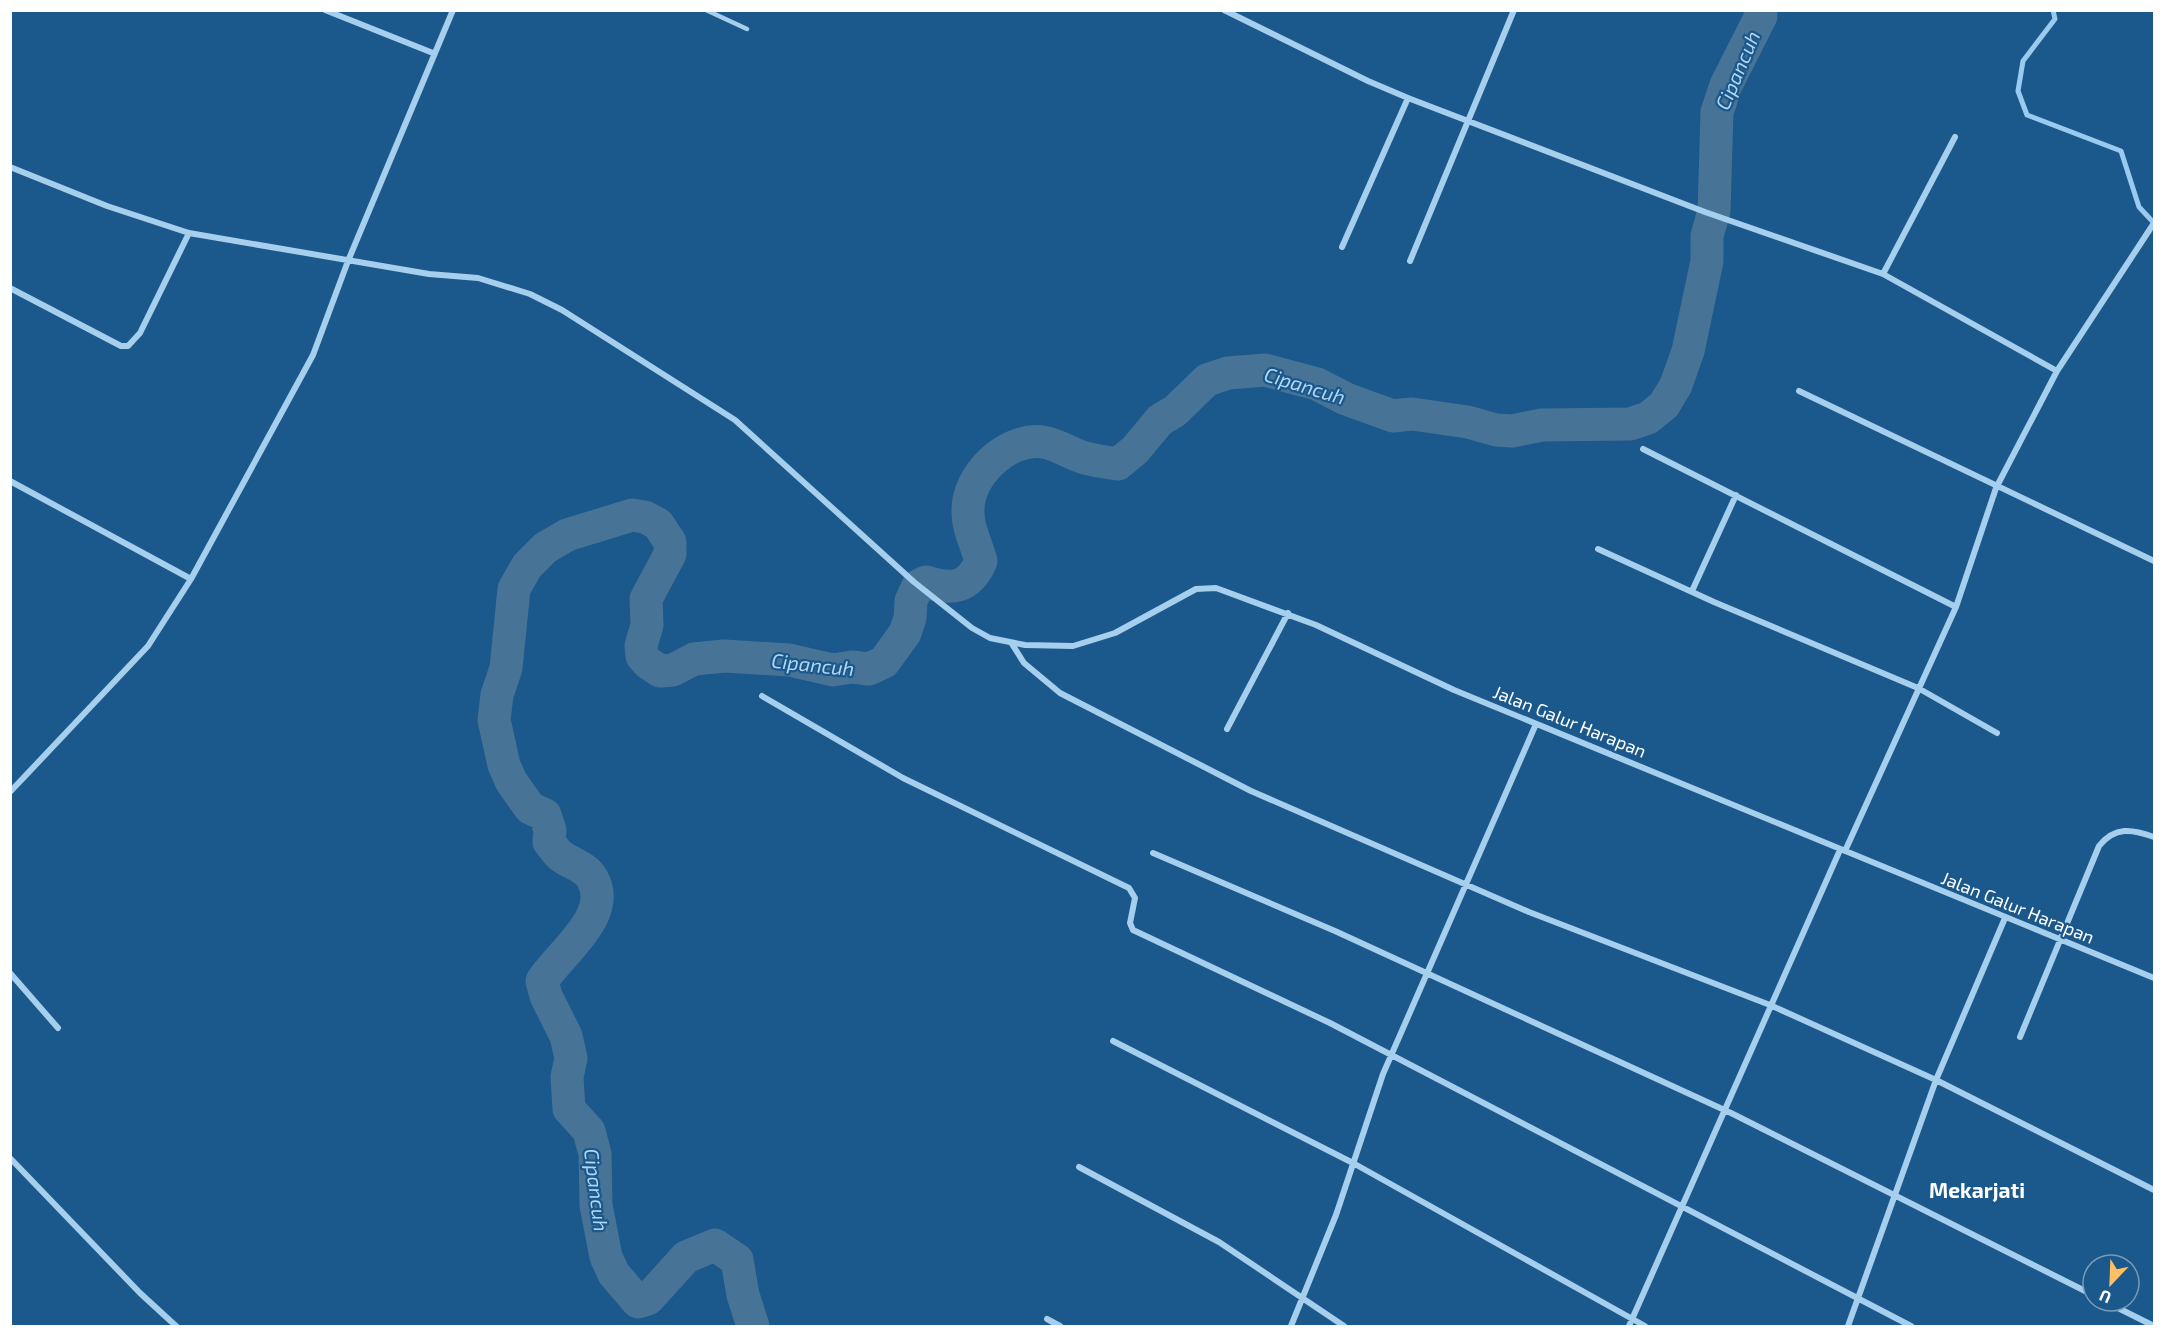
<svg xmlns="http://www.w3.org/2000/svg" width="2165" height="1337" viewBox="0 0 2165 1337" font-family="'Exo 2',sans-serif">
<rect width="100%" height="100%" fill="#1b588b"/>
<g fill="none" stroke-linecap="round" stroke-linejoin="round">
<!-- stream -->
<path stroke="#99caef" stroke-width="5" d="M2053,10L2055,19L2023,61L2018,91L2027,115L2121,151L2139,207L2154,223"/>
<!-- river -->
<path stroke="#477397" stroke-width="33" d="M753,1326L743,1295L737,1260L715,1245L686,1257L648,1299L638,1302L614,1274L606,1257L596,1205L595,1154L589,1131L569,1109L567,1077L571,1058L566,1036L546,996L542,981C560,953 614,915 592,878C585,866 571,864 561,856C556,853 553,846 549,842L550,830L545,815L530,808L511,781L504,765L494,720L497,695L506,668L514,589L527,566L545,548L567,535L632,515L645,517L658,524L670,542V554L646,599L647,625L641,646L642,656L648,663L660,671L673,670L694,659L724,656L789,660L833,670L852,667L869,669L884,662L905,633L910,618L911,601L918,586L926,582C951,590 969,589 981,561C977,545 968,530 968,513C966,476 1007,437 1043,442C1057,444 1069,453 1082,457C1094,461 1106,462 1118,464L1135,450L1160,420L1175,411L1207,380L1228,373L1265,370L1317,384L1346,399L1393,416L1412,414L1468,422L1496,430L1512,431L1542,425L1630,424L1648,418L1664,405L1676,385L1688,351L1707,261V236L1714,211L1717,112L1726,85L1761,16L1760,10"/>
<!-- service -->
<path stroke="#a6ceed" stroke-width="4.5" d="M706,10L747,29"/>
<!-- minor -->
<path stroke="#a6ceed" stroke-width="6" d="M325,10L433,53
M1224,10L1368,81L1408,98L1705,212L1883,274L2057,371
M10,167L107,206L189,233L429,274L478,278L530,294L562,310L735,420L914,582L972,628L990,638L1025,645L1073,646L1115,633L1196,589L1216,588L1316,625L1454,690L2154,978
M1342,247L1408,98
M1410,261L1514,10
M1883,274L1955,137
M10,288L121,346H128L140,333L189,233
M1799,391L2154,561
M1643,449L1956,607
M10,481L191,579
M1598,549L1714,602L1918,688L1997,733
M1692,591L1736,495
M1012,644L1024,663L1060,693L1251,791L1529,912L1770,1005L1936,1080L2154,1190
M762,696L903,778L1129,888L1135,898L1130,923L1133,930L1330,1023L1911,1326
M1227,729L1288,613
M10,792L148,646L191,579L313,355L348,261L453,10
M1845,851L1956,607L1996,488L2057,371L2154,223
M1153,853L1335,931L1731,1113L2093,1295
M10,973L58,1028
M2020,1037L2099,846C2115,826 2132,829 2154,837
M1113,1041L1353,1163L1645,1326
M10,1158L140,1293L176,1326
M1079,1167L1219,1242L1344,1326
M2104,1301L2154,1326
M1047,1319L1060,1326
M1291,1326L1336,1215L1383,1074L1536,724
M1629,1326L1840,850
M1848,1326L1936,1080L2005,918"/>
</g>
<g text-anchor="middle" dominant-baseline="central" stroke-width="4.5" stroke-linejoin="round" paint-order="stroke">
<!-- street labels -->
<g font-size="18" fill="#fff" stroke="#1b588b">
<text transform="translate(1570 721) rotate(22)">Jalan Galur Harapan</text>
<text transform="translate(2018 907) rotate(22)">Jalan Galur Harapan</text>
</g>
<!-- water labels -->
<g font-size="20" font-style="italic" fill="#b2d7f4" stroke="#1b588b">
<text transform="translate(1737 70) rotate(-67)">Cipancuh</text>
<text transform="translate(1305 385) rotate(17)">Cipancuh</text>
<text transform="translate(813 664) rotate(6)">Cipancuh</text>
<text transform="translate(597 1190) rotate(83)">Cipancuh</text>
</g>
<!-- quarter labels -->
<g font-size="21" font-weight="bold" fill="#fff" stroke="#1b588b">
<text x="1977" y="1189">Mekarjati</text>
</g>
</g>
<!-- border -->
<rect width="2165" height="1337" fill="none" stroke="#ffffff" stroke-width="24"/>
<!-- north arrow -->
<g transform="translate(2111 1283) rotate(203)"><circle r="28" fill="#1b588b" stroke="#769bb9" stroke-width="1.5"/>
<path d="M0-4.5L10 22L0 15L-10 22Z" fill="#fec063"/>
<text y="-9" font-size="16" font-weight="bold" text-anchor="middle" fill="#ffffff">U</text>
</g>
</svg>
